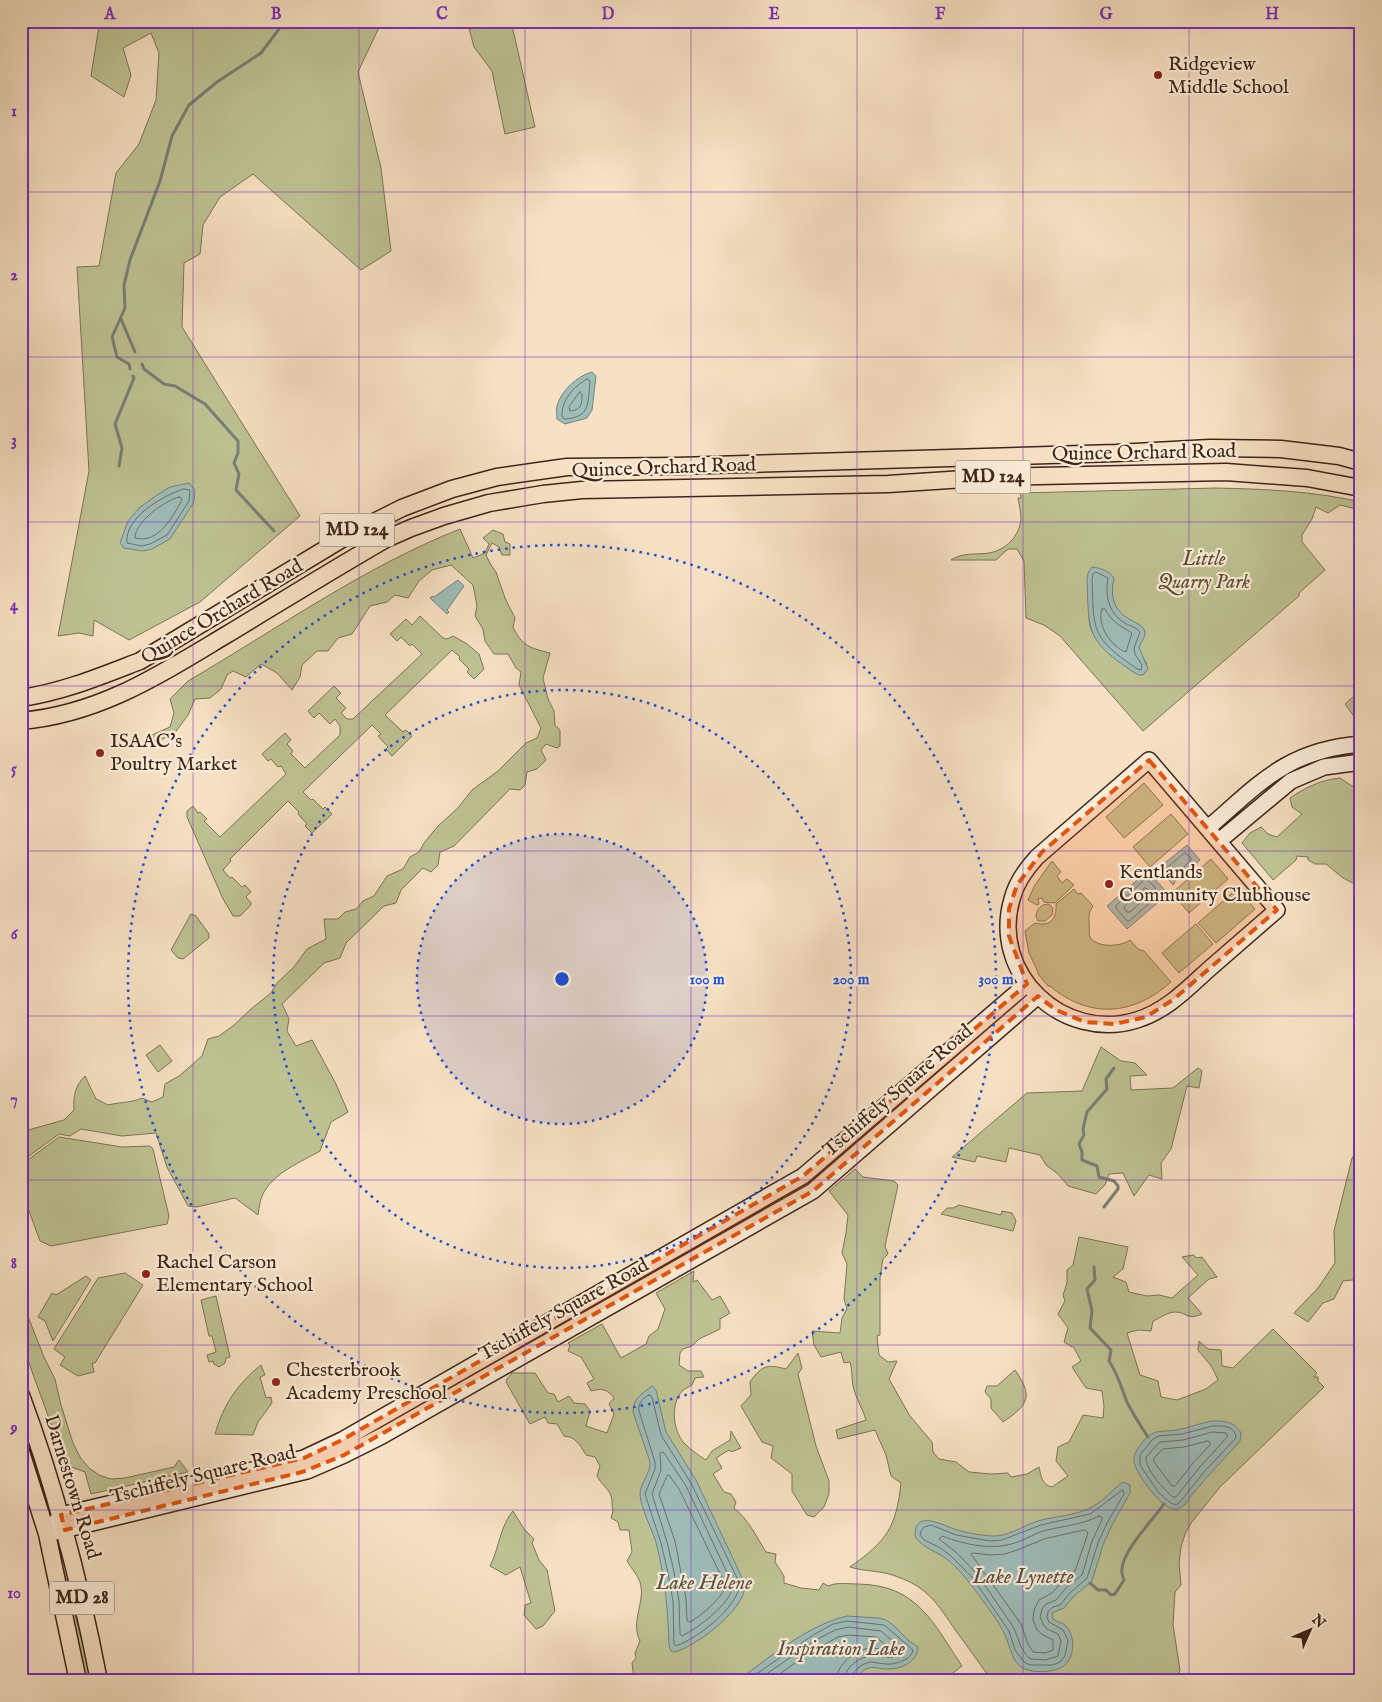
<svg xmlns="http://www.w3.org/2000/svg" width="1382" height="1702" viewBox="0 0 1382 1702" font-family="'IM FELL English',serif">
<rect width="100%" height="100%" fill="#f7e1c4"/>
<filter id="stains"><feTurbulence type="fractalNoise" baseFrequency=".004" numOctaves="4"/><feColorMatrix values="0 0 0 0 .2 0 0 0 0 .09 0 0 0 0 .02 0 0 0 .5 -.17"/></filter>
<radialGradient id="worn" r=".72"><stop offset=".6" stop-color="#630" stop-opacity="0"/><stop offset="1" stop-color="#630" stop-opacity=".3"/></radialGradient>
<!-- green -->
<path fill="#bec293" stroke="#7e7455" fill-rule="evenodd" d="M136,21H382L358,72L381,168L391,251L361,270L253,174L220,197L203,225L200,254L184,263L182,327L300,516L200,602L129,640L94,620L93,636L79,633L58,636L89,471L77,267L99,266L116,173L139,144L156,100L159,53L151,33L123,48L131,75L124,97L91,76L99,26Z
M467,21H511L535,127L505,134L492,71L474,47Z
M1215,488C1264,489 1313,491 1361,502V510L1340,505L1328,513L1316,507L1312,519L1302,535V542L1325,570L1299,593V596L1143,731L1060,636L1044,625L1026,618L1024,561L1017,549H1008L996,560H951C963,552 976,555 989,553C1006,550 1020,536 1021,518C1021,512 1019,504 1018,498H1021L1020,493ZM1113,581C1109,593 1114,610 1125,617C1133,622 1139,624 1145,631C1145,638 1138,643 1139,650C1141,658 1150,662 1146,672L1135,673C1119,662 1098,648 1091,629C1088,621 1089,610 1089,601Z
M460,529L473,558L485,553L489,544L483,538L493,530L503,534L505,542L510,544V555H502L499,547L492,543L486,555L491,565L496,572L505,598L515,618L513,627C522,646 530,648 550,653L543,678L548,699L554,711L555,725L560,730V746L557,748L546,744L541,750L546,760L537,769L527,772L525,785L520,790L510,789L454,846L440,852L438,865L431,872L423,868L401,890L396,903L384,906L346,943L340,958L324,963L282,1004L289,1019L287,1031L296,1046L312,1040L335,1082L348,1112L331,1122L320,1151C301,1162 275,1172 264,1192C260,1199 259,1208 258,1215L235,1198L197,1207L188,1206L167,1167L156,1133L122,1136L81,1129L70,1136L59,1134L21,1162V1132L64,1120L74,1110C73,1096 75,1086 85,1076L96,1099L108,1105C120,1102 131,1103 142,1098L152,1102L163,1097L165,1084L179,1076L202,1056L208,1039L219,1036L234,1025L251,1009L271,993L277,983L294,967L307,949L326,939L324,919H338L345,912L356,909L363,901L374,896L387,876L403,869L410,857L419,852L424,843L438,826L458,808L472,790L498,771L526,743L537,738L541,728L519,685L521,672L516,668L508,654H494L485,641L483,629L475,616L477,606L473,585L451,565L432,570L419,581L408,598L395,595L387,602L370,606L352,634L338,638L328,651H317L302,665L300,677L292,690L277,673L261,664L246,677L233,671L227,675L221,689L210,698L195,699L188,715L174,734L155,742L152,735L170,727L174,713L170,699L188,681C277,629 364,567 460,529Z
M420,616L443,638L447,639L453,636L467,644L479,654L484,669L474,679L467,672L469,669L459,659L460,657L452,650L385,715L403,732L406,730L412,736L392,756L386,749L388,747L378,736L381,734L372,725L303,792L311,800L313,799L323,809L325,807L332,814L312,833L305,826L307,824L298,814L299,812L288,801L230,859L231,861L223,870L230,878L232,877L242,887L245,885L251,892L246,897L251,903V905L240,916H233L223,899L187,817V811L193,806L198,813L200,812L207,819L204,821L220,837L286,774L281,766L278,767L271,759L268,761L262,754L285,733L291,740L287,744L293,751L291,754L305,768L340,735V726L335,719L330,724L319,713L314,718L308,711L334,686L341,693L336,698L346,708L341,713L347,719H353L422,654L412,644L410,646L401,637L397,641L390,634L406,619L412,625Z
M1361,690V733H1357L1355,718L1345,704Z
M1340,778L1352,786L1361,784V887L1343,878L1326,864H1315L1308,860V857L1297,856L1296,860L1273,880L1242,843L1250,833L1261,827L1268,834L1277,837L1302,814L1292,807L1290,798C1306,787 1321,780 1340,778Z
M1144,783L1163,805L1124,838L1106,817Z
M1171,814L1188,834L1150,867L1133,847Z
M1211,859L1228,879L1189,913L1172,893Z
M1052,861L1061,872L1057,876L1062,883L1067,879L1074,885L1055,903L1044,902L1042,898L1038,899L1039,904L1037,905L1028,900L1035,885Z
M1074,889L1078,894L1081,893L1093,906C1088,913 1089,917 1089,925C1090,929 1088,933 1090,937C1096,948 1121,947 1130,940L1138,949L1144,951L1171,982C1133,1016 1089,1019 1050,986H1048L1038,974V972L1029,953L1025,931L1035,923C1050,927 1057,919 1056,904Z
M1237,889L1255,909L1216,943L1198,923Z
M1049,904L1053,908L1052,915L1045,921H1038L1036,916C1037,909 1041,904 1049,904Z
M191,914L196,916L209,934V938L183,959L178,958L171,950Z
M1196,924L1213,944L1179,973L1162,953Z
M160,1045L172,1061L158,1072L146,1055Z
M1101,1047L1121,1061L1135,1063L1147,1075L1130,1076L1131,1090L1173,1088L1198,1068L1202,1071L1199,1088L1187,1086L1171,1149L1161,1163L1162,1179L1149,1175L1134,1196L1123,1173L1109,1174L1105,1185L1096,1194L1068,1186L1058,1174L1046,1165L1040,1155L1009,1148L1006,1162L977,1156L975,1162L952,1157L1027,1093L1082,1091Z
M59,1137L122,1147L150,1146L153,1149L169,1216L167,1224L51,1246L40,1241L21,1189V1165Z
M1357,1151L1361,1152V1279L1343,1281L1334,1299L1323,1303L1308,1322L1294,1313L1318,1288L1335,1263L1334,1231L1352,1158Z
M855,1169L863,1177L894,1181L898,1185L885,1246L888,1254L883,1259L880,1278V1335L877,1336L879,1355L888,1362L897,1361L889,1379L910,1416L932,1442L933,1452L939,1459L956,1462L969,1472L991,1474L1008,1473L1011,1477L1027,1474L1039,1467C1041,1476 1042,1485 1052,1487L1068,1476L1056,1461L1058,1447L1069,1442L1083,1415L1103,1418L1104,1406L1102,1391L1086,1388L1072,1367L1081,1361L1074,1348L1064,1342L1068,1328L1058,1314L1065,1301L1063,1295L1067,1283V1270L1073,1265L1079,1237L1128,1247L1123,1269L1113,1277L1126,1282L1129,1292L1147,1296L1159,1295L1172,1298L1198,1275L1182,1257L1193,1255L1197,1258L1202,1257L1217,1277L1209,1279L1188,1298L1202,1314C1186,1321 1188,1312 1175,1312C1168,1312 1160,1318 1153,1321L1151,1331L1138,1330L1127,1333L1140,1375L1158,1381L1161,1397L1177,1400L1206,1389L1218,1380L1212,1367L1198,1350L1199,1341L1208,1349L1221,1350L1222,1366L1233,1368L1273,1329L1317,1373L1314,1377H1318V1381L1324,1387L1220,1487L1191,1523L1185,1534L1181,1547L1179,1563L1181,1585L1175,1592L1173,1625L1180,1670L1177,1679L1179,1681H992C980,1664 968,1647 956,1631C938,1605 929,1588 898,1577C882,1570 865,1572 850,1567C886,1541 896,1529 901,1483L891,1476L886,1455L875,1430L838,1439L836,1430L866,1420C863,1409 857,1401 854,1390C851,1381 853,1371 850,1362L844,1363L841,1352L821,1357L814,1345L812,1331L840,1333L842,1318L847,1309L844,1299L847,1264L842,1253L846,1233L848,1215L829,1191Z
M959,1205L1001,1215L1002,1211L1012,1213L1016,1221L1013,1231L941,1214L947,1208H953Z
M694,1271L693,1282L697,1280L712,1300L720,1296L730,1313L720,1319V1329L699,1339L692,1346L683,1349L680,1353L679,1365L688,1371H701L704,1377L695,1378L692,1385C689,1387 684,1389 682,1391C670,1406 673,1430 684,1443C691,1450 698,1455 706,1460L712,1451L730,1440L731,1431L741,1448L731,1452L729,1450L716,1458L722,1468L713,1474L724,1492L731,1494L736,1502L734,1508C748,1519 756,1536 766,1552L776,1554L775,1562L784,1576V1583L801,1588L819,1590L823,1583L828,1586C836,1582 849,1584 858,1584C918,1585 933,1623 962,1666L953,1673L946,1681L634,1680L632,1663L636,1658L635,1653L640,1641C630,1621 646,1602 640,1582C637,1574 631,1568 627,1561L632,1552L629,1530H620L618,1522L611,1518L613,1511C611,1505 613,1501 611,1496C609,1489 601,1484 597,1476L600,1466L595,1457L586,1455C580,1445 576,1437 564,1436L557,1424L548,1423L545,1417L530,1424L506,1382L507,1379L512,1373H535L548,1393L554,1394L558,1402L569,1396L574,1403L585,1404L590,1411L586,1426L607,1433L614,1414L609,1404L614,1398C607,1389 602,1388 591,1391L587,1383L594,1379L581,1357L568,1351L570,1345L568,1343L602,1324L621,1358L646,1344L649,1336L658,1329L665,1309L656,1293Z
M125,1273L143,1285L95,1363H92L94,1372L78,1376L60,1365L65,1357L54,1349L98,1278Z
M86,1276L91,1280L53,1341L45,1321L38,1317L52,1293L56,1295Z
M216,1296L230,1357L226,1358L225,1363L219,1367L214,1364L213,1361L209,1362L207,1355L216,1352L212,1336H209L201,1300Z
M21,1299L44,1357L55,1379L61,1405L73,1443L80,1457L89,1468L99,1475L111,1479L125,1478L174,1467L179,1460L188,1472L91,1494L85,1472L69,1466L55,1435L21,1341Z
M798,1353L802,1368L798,1374L816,1446L829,1481V1494L824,1507L814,1517L807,1515L792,1491V1474L771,1458L773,1446L762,1442L741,1406L751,1395L750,1382C762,1365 767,1364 786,1369Z
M261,1365L265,1375L260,1377L266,1398L271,1397L272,1403L258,1422L253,1435L215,1434C223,1405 238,1383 261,1365Z
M1015,1370C1034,1397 1028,1405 1003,1422L991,1408V1399L985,1392L987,1386H997Z
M513,1511L524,1529L534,1539L532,1543L539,1560L547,1570L555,1611L543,1626L536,1629L524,1615L525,1605L531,1603L520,1567L506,1575L490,1566C499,1549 500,1526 513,1511Z
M59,1552L92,1681H84Z"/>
<!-- water -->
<path fill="#9ebcb8" stroke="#788078" d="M592,372L596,376L592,410L587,418L565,424L557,419C557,415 556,410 557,406C561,391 577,376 592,372Z
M189,483L195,490L194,502L170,539L152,549L143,551L124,548L120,543L128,521L139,508L157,495L170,487Z
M1092,567C1101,568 1109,571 1114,578C1104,623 1145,618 1145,633C1145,638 1141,642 1139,647L1148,669L1143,675H1139L1135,673C1119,662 1097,649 1091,628C1087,613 1088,596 1087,580L1088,573Z
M458,580L464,586L447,610L449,612L447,614L430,598L432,596L434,597Z
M1187,845L1200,860L1174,882L1175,883L1173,885L1157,867L1160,865L1161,866Z
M1148,871L1168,894L1127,929L1107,906Z
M652,1386L656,1390L666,1432L696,1480L745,1584C744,1590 744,1594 741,1599C730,1619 697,1645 675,1652L671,1651L669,1645C668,1611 665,1579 657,1546C653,1530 641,1510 640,1494C640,1483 651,1473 650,1462L633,1412C633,1398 642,1394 652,1386Z
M1212,1421C1225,1421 1234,1421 1241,1433L1240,1441C1224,1459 1207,1476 1191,1496C1188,1500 1184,1507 1178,1509C1165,1514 1138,1476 1135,1465C1133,1460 1134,1455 1137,1450C1153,1425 1159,1434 1182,1429C1193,1426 1202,1423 1212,1421Z
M1123,1482L1130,1485V1493L1112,1525L1103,1545L1092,1581L1073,1597L1064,1608L1052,1613L1053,1619C1057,1622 1063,1623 1066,1626C1076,1637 1075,1659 1062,1667C1053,1672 1038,1673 1028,1670C1011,1666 1011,1646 1004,1633C999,1622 990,1611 983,1601C973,1587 962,1572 949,1561C939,1552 920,1547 915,1536C914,1508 944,1526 957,1530C967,1533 980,1535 991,1536C1008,1537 1022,1526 1038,1521C1055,1516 1074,1516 1090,1508C1103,1502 1112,1490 1123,1482Z
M847,1616L879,1618L886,1620L893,1625L908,1640L918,1647C918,1661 902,1669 889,1669C882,1670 875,1666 869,1668C862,1670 858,1675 853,1681H737C770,1657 808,1625 847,1616Z"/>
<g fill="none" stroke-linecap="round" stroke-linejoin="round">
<!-- shore -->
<path stroke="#6e7068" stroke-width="1" d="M587,379L590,381C588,402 591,418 564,419L562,416C561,401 574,386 587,379Z
M580,392L582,395C582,405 581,410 570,411L569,407Z
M184,489L190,490L189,501L167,535L150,544L142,546L127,543C124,518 163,495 184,489Z
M179,497L181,498L182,500C172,518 158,544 135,538C135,522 164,501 179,497Z
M1096,572L1108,578C1105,594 1108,612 1123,622C1129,626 1135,626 1140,632L1134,648L1135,654L1142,665L1141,670L1137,669C1122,658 1102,646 1096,627C1092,613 1093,595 1092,580L1093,574Z
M1102,609H1105C1112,622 1120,626 1132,633L1126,652C1111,647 1096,624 1102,609Z
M1185,853L1191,858V861L1174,875L1171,876L1167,871V868Z
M1146,879L1154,886L1159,895L1129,921H1127L1116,908V906Z
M1145,888L1149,890L1150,894L1130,912H1127L1124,909L1125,906Z
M649,1395L652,1397L661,1435L691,1483L740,1584C737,1608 698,1638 676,1646L674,1644L673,1601L668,1573L661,1543L645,1494L655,1469V1462L639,1411C638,1404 642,1398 649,1395Z
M1213,1426C1223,1426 1235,1425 1236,1438L1204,1472L1180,1502L1176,1505L1171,1503L1159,1493L1140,1465V1455L1152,1440L1158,1436L1182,1434Z
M1213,1432L1226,1433L1228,1436L1199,1468L1176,1497H1173C1164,1490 1145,1469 1146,1457L1160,1442L1183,1440Z
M1208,1441L1210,1442V1445L1193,1463L1175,1486H1172L1154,1462V1458L1163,1449L1184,1447Z
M662,1452L664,1453L686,1486L733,1585C731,1604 698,1628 682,1636L680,1634L679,1601L674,1572L667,1542L652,1494L661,1470L660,1454Z
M669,1475L679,1489L726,1586C722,1598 701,1616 690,1622L687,1621L686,1599L675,1541L659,1494L667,1476Z
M1123,1490L1124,1494L1107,1523L1098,1543L1087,1578L1070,1593L1060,1605L1053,1607L1048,1612L1047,1617L1049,1622L1063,1630L1068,1640L1065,1656L1060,1662L1053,1665H1030L1024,1662L1015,1650L1009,1631L972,1577L951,1556L939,1547L924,1540L920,1535L921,1531L924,1527L931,1525L956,1535L973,1538L991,1541L1002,1540L1041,1525L1090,1514Z
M1099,1516L1102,1517V1520L1092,1541L1082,1575L1066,1588L1056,1600L1046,1604L1042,1609L1040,1617L1043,1624L1047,1629L1058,1634L1061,1641L1058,1656L1045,1660L1031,1659L1028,1657L1021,1647L1014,1628L977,1574L956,1552L939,1539L942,1536C966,1545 993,1551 1018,1542C1026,1539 1034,1534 1043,1531C1062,1526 1082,1525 1099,1516Z
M1085,1530L1088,1533L1075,1571L1061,1583L1052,1593L1039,1600L1034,1610L1033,1620L1037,1630L1043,1635L1053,1640V1650L1045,1653L1033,1652L1028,1644L1021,1624L971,1554L974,1553L990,1555L1005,1554L1020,1549L1044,1539Z
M746,1681L813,1635L833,1624L847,1621L884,1625L913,1650C912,1659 896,1665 886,1664C881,1664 875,1662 870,1662C861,1664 851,1672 850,1681
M756,1681L816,1640L835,1630L848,1627L881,1631L903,1650L902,1654C887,1661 885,1655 871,1656C859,1657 844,1668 844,1681
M770,1681L809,1653L838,1637L849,1635L876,1637L888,1647L887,1650C882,1650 876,1648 871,1648C855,1649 837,1664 836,1681"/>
<!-- stream -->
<path stroke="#788078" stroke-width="3" d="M121,319L135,352
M142,364L144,369L164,384L175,386L205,404L238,441V453L234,463L239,474L236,490L274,531
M130,369L129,364L117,357L112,337L125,308L124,285L130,260L160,181L172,136L189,105L217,82L261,53L285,21
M119,466L122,448L115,424L134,378L133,376
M1104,1207L1118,1189V1186L1114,1181L1099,1177L1097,1166L1082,1160V1152L1079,1144L1084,1135L1083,1129L1087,1112L1107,1089L1106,1079L1114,1068
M1094,1267L1095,1280L1087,1289L1092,1311L1090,1328L1111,1350L1109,1361C1118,1374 1121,1387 1127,1402C1133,1414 1140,1425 1148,1437
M1090,1583L1098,1590H1106L1111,1595L1115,1594L1124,1580C1123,1577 1121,1573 1122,1569C1123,1550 1153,1520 1164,1504"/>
<!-- secondary casing -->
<g stroke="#3e2517" stroke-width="18">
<path id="secondary" d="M1149,760L1277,910C1254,930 1231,950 1208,970C1187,989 1166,1011 1137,1020C1063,1043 990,974 1012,899C1016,883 1026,869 1037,857Z
M1208,828C1260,783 1287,750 1361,744
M1219,841L1291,781L1324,767L1361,762
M53,1526L61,1515L304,1458L342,1440L803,1176L1027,984
M47,1534L307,1471L344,1455L382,1436L813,1191L1038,996"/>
</g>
<!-- primary casing -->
<g stroke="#3e2517" stroke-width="19">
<path id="primary" d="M21,698C63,692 101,676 140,661L352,533L402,508L452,489L497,477L567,467L676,466L1116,453L1210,448L1281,449L1339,456L1361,462
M21,721C100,714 159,675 226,635C279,603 332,570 386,539L411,528L444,516L489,503L543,494L582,490L888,484L995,477L1226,472L1307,478L1361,488
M21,1395C56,1489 80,1582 99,1681
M21,1452L47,1534L78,1681"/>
</g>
<!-- secondary -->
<use href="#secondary" stroke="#faecd9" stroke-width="15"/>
<!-- primary -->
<use href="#primary" stroke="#f7e1c4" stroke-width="16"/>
</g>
<!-- marked area -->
<path fill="#e0560d" fill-opacity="0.2" stroke="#e0560d" stroke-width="4" stroke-dasharray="10 6" stroke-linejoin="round" d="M1149,760L1277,910L1174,999L1146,1017L1115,1024L1085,1022L1056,1010L1038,996L813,1191L344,1455L302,1472L65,1530L61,1515L304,1458L342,1440L803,1176L1027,984L1009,936V909L1017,885L1042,852Z"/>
<!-- grid -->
<path fill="none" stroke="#7b2cbf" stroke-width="1" stroke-opacity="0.55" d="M193,21V1681M359,21V1681M525,21V1681M691,21V1681M857,21V1681M1023,21V1681M1189,21V1681M21,192H1361M21,357H1361M21,522H1361M21,686H1361M21,851H1361M21,1016H1361M21,1180H1361M21,1345H1361M21,1510H1361"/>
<!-- distance rings -->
<circle cx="562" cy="979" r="145" fill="#1d4ed8" fill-opacity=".12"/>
<g fill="none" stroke="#1d4ed8" stroke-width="2.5" stroke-dasharray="2.5 5">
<circle cx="562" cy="979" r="145"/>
<circle cx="562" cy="979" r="289"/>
<circle cx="562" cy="979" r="434"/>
</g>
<!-- markers -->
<g fill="#8f2418" stroke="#faecd9" stroke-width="2">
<circle cx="1158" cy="75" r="5"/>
<circle cx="100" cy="753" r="5"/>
<circle cx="1109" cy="884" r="5"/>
<circle cx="146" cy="1274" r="5"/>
<circle cx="276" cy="1382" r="5"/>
</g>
<g text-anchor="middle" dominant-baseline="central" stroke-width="4.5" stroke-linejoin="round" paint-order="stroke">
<!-- shield labels -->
<g fill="#faecd9" stroke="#766151" stroke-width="1">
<rect x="955.5" y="460.5" width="75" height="33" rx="4"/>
<rect x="319.5" y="513.5" width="75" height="33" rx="4"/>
<rect x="49.5" y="1581.5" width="65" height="33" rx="4"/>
</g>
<g font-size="19" font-weight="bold" fill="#3e2517">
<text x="993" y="477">MD 124</text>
<text x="357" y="530">MD 124</text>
<text x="82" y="1598">MD 28</text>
</g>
<!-- poi labels -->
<g font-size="20" fill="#3e2517" stroke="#faecd9" text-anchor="start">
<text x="1168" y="64">Ridgeview<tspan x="1168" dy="23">Middle School</tspan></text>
<text x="110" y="741">ISAAC's<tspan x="110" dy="23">Poultry Market</tspan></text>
<text x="1119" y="872">Kentlands<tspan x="1119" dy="23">Community Clubhouse</tspan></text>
<text x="156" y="1262">Rachel Carson<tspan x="156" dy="23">Elementary School</tspan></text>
<text x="286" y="1370">Chesterbrook<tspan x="286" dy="23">Academy Preschool</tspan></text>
</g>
<!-- street labels -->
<g font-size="20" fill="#3e2517" stroke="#faecd9">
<text transform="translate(1144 453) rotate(-1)">Quince Orchard Road</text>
<text transform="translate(664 468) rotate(-2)">Quince Orchard Road</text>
<text transform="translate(222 612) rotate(-31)">Quince Orchard Road</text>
<text transform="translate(898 1091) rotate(-41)">Tschiffely Square Road</text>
<text transform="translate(564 1310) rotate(-29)">Tschiffely Square Road</text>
<text transform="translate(203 1475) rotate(-14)">Tschiffely Square Road</text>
<text transform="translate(72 1487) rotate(73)">Darnestown Road</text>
</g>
<!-- park labels -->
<g font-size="20" font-style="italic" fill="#5e4c36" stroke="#faecd9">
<text x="1204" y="559">Little<tspan x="1204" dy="23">Quarry Park</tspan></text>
</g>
<!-- water labels -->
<g font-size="21" font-style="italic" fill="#5b5247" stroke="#faecd9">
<text x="1023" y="1577">Lake Lynette</text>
<text x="704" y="1583">Lake Helene</text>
<text x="841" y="1649">Inspiration Lake</text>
</g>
</g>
<circle cx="562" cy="979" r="8" fill="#1d4ed8" stroke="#faecd9" stroke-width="2.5"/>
<g font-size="15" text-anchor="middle" font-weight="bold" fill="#1d4ed8" stroke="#faecd9" stroke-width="4.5" stroke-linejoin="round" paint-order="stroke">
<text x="707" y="984">100 m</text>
<text x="851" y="984">200 m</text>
<text x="996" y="984">300 m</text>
</g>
<!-- margin -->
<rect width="1382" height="1702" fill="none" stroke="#f7e1c4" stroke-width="55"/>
<!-- north arrow -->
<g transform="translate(1310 1630) rotate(45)" stroke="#faecd9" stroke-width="4" paint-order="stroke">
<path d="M0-4L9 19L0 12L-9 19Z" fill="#3e2517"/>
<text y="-8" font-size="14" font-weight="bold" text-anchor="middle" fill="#3e2517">N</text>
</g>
<rect x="28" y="28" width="1326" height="1646" fill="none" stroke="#7b2cbf" stroke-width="2"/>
<g font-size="16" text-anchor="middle" font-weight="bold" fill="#7b2cbf">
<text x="110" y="19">A</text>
<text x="276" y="19">B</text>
<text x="442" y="19">C</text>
<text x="608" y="19">D</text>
<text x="774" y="19">E</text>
<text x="940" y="19">F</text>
<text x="1106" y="19">G</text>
<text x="1272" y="19">H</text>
<text x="14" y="116">1</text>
<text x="14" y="280">2</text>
<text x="14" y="445">3</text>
<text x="14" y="610">4</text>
<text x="14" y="774">5</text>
<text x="14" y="939">6</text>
<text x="14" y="1104">7</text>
<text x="14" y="1268">8</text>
<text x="14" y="1433">9</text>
<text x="14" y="1598">10</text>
</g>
<rect width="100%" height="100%" filter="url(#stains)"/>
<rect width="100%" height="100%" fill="url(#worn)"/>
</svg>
